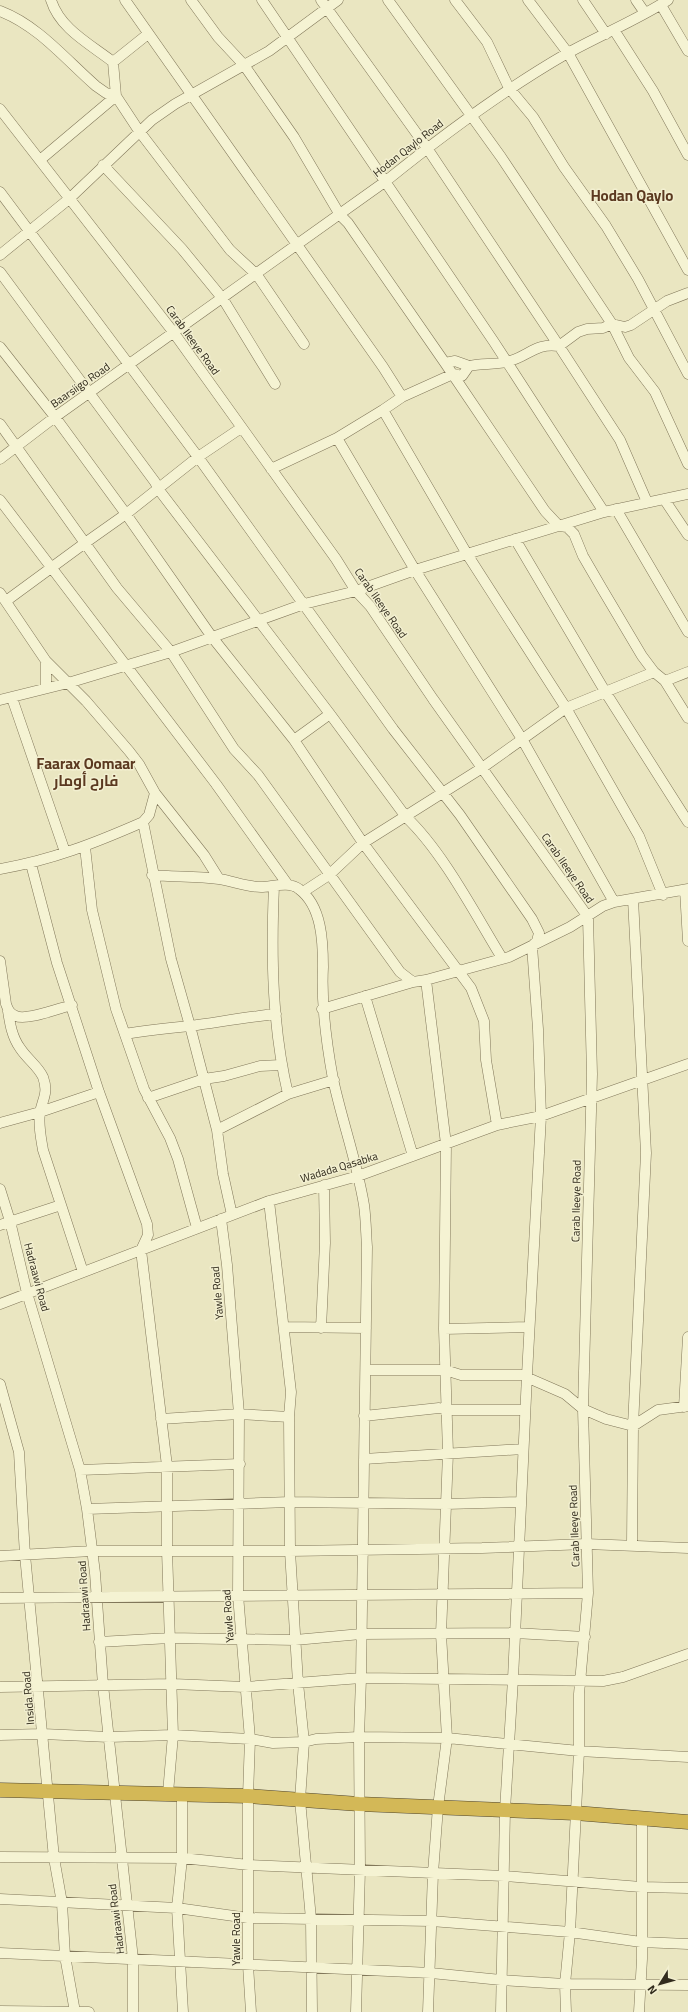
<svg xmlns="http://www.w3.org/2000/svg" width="688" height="2012" viewBox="0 0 688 2012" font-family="Georgia,Cairo,serif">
<rect width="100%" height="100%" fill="#eae6c1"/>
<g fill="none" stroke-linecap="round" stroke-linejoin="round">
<!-- minor casing -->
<g stroke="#81775a" stroke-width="11">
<path id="minor" d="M51,0C60,29 90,44 113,62
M125,0L383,367L402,397
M191,0L218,37L244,65L294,137L340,215L348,223L445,363L545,511L559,526L567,527L574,534L583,556L601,587L642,656L654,672L665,681L688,718
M262,0L494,342L604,512
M321,0L427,148L559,346L620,440L647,502
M388,0L501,157L612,324L629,358L655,392L688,464
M455,0L487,42L509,88L533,117L564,167L606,226L638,279L688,374
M528,0L568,53L688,270
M583,0L606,34
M636,0L645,13
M661,5L688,51
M0,11C39,26 66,60 96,86L106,93L116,96
M614,30L653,91L688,155
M148,34L113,62L116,96L139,131L230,250L257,275L304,344
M0,109L174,333L336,559L356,591L370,606L433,699L588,917L592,1074L583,1409L588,1593L579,1694V1751L570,1932L565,1984L566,2012
M40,160L116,96
M103,165L182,249L223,299L275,384
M0,192L198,457L393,729L460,815L532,919L539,933L537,941L532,946L538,1029L541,1116L527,1375L513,1679L505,1810L501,2012
M0,255L69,199L152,120L175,104L269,51L338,0
M0,272L155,482L159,490L330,714L406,817C443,852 475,914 502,958
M0,347L55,417L126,514L212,637L294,740L363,843L471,988L484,1021L486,1060L497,1125
M445,363L455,361L469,366
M383,410L467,554L566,708L639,836L663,895
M0,424L117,588L171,652L234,749L258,775L400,972L413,982
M337,438L415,570L522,739L614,902
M0,459L55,417L386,181C443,135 502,91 566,54C600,35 635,21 668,0
M271,469L337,438L383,410L402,397L453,374L462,376L469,366C482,363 494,365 506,362C527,358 535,342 559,346L578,332L587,329L603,328L612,324L625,327L631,325L667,301L688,293
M664,499L688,535
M0,500L216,784L288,885
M616,509L688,632
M515,539L606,693L688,822
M0,593L46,661L86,701L129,751L139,764L155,793L149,815L143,822C95,843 52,860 0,869
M6,601L85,543L126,514L198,457L241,428
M665,681L688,672
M46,688V661
M12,698L65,852
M0,700L68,683L171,652L304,604L356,591L415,570L604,512L688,494
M294,740L330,714
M155,793L204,855L219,879
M143,822L171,959L190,1026L217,1130L223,1174L232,1215
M85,847L92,910L116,1009L144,1089L170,1138L178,1159L197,1228
M31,864L57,963L99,1092L147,1224L148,1235L141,1250L167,1466V1550L173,1735L168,1793
M152,875C174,877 197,876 219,879C233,881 246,887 261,887C272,887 289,881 299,889C322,906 323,942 323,967C321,1005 326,1041 333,1079C342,1121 357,1162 364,1205C366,1219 366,1234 367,1247L361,1678L359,1737L360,1869L356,2012
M274,886C271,955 272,1026 288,1094
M685,890L688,941
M303,892L329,875L363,843L482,768L566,708L654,672
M0,961L6,1004C8,1010 10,1014 16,1016C26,1021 60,1008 72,1005
M426,980L446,1144L444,1329L448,1453L441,1634L447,1738L438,1807L433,1873L428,2012
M365,996L413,1156
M322,1009L413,982L426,980L509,957L570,927L603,906L614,902L688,889
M8,1011C10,1024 12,1037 20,1048C27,1059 38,1066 43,1077C49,1094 42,1099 40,1113C38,1125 41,1138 43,1150L83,1272
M125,1034C147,1030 168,1028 190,1026C219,1022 247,1017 276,1014
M148,1098L204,1079L224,1076L260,1066L281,1065
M0,1123L40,1112L99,1092
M217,1130L288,1094L334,1080
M0,1189L10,1221L27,1293L80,1470L87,1509L95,1573L103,1685L133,1959V2012
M269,1201L291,1392L289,1417L290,1551L298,1683L304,1742L300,1800L311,1919L312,2012
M221,1219L227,1265L239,1414L238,1595L250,1739L248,1796V1965L251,2012
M0,1225L61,1205
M0,1304L269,1201L358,1176L497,1125L541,1116L688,1064
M284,1327L366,1328
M321,1328L325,1243L324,1185
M444,1329L529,1327
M366,1370H445L461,1375H527
M526,1377L565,1394L583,1409L606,1419L633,1426L658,1410L688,1406
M0,1384L19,1452L25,1555L54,1858L62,1903L65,1956L75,2012
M684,1407L688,1337
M364,1416L439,1408L447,1410H525
M161,1419L239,1414L289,1417
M364,1459L523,1449
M80,1470L240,1464
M87,1509L290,1502L446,1504L521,1502
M632,1545L633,1426L646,1153L633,899
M0,1556L92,1551H290L482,1548L586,1544L688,1548
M0,1598L588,1593
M99,1642L170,1638L295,1640L361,1634L515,1633L585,1637
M0,1687L173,1684L245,1687L361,1678L603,1681L623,1677L688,1654
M0,1735L43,1734L109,1737L173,1735L250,1739L273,1743L304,1742L316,1739L359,1737L447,1738L579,1751L688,1757
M182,1794V1858L177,1908L183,2012
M0,1857L182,1858L249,1865L504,1876L641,1887L688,1888
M0,1899L177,1908L248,1918L431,1921L570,1932L641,1942L688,1944
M0,1953L431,1973L501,1980L565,1984L688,1985
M0,2011L89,2012
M639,2012L642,1959V1819"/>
</g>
<!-- highway casing -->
<g stroke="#4f452e" stroke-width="15">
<path id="highway" d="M0,1790L248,1796L359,1804L575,1813L688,1822"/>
</g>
<!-- minor -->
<use href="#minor" stroke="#f5f3d3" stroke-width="10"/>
<!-- highway -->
<use href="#highway" stroke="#d3b857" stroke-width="14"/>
</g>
<g text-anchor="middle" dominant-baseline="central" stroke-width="3" stroke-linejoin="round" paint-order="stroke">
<!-- street labels -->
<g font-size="11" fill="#322c1d" stroke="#f2efd0">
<text transform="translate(408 148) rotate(-38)">Hodan Qaylo Road</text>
<text transform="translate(193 340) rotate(54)">Carab Ileeye Road</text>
<text transform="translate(80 385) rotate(-35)">Baarsiigo Road</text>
<text transform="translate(381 603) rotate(55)">Carab Ileeye Road</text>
<text transform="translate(568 868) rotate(55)">Carab Ileeye Road</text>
<text transform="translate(339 1167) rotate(-17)">Wadada Qasabka</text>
<text transform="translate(576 1201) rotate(-89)">Carab Ileeye Road</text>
<text transform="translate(37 1277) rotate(75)">Hadraawi Road</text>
<text transform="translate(217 1293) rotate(-95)">Yawle Road</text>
<text transform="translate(574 1526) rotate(-92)">Carab Ileeye Road</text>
<text transform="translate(84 1596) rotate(-94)">Hadraawi Road</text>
<text transform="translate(228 1616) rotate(-94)">Yawle Road</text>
<text transform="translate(28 1698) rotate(-95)">Insida Road</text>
<text transform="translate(116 1919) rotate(-97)">Hadraawi Road</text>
<text transform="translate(236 1939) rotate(-90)">Yawle Road</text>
</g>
<!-- district labels -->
<g font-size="15" font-weight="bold" fill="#5b3920" stroke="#f2efd0">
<text x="632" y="195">Hodan Qaylo</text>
<text x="86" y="763">Faarax Oomaar<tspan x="86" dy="17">فارح أومار</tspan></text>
</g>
</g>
<!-- north arrow -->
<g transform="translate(660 1984) rotate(233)" stroke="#f2efd0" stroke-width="3" paint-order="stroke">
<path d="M0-3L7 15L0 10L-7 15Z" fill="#322c1d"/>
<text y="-6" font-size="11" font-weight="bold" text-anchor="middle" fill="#322c1d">N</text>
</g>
</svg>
